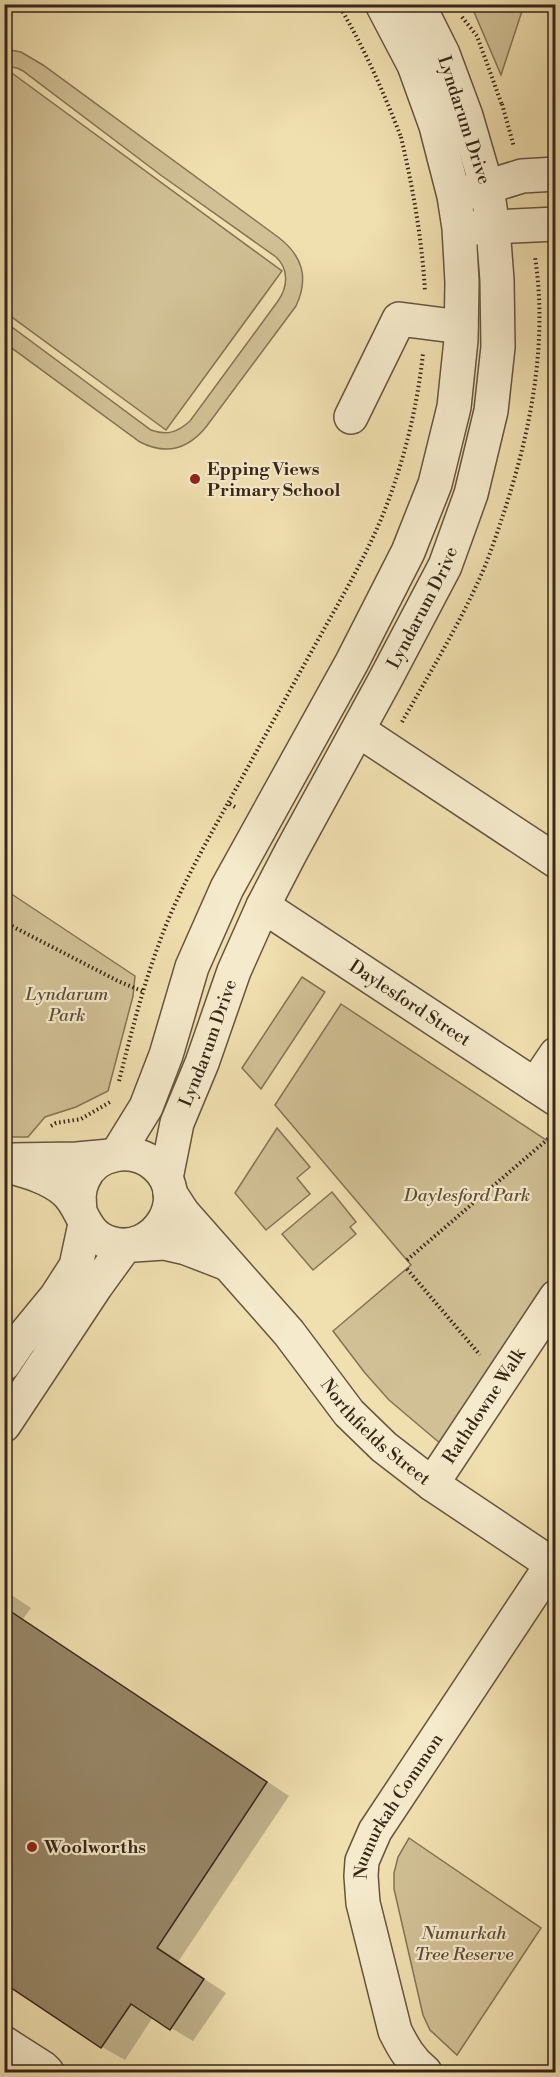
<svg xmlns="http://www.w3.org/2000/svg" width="560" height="2077" viewBox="0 0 560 2077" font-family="'Libre Bodoni',serif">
<rect width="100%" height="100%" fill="#f0dfaf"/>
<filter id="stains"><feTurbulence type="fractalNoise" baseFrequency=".00333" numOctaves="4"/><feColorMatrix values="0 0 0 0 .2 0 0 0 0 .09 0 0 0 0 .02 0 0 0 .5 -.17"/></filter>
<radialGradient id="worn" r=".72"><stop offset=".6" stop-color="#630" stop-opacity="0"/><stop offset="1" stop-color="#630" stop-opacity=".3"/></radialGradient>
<!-- green -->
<path fill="#d1c095" stroke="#847356" stroke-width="1.5" d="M471,5H524L501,75Z
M5,49L21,52L43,65L278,237C303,256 309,278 296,306L206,427C188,449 167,456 140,442L5,343V322L151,430C167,436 178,432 190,421L278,301C288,287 289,269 276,257L162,176L23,71L17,68L5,66Z
M5,68L282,271L166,430L5,312Z
M4,889L135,976L133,996L108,1091L76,1107L45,1117L28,1137H5Z
M302,977L325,992L261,1089L242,1068Z
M341,1004L555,1146V1290L448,1450L389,1400L365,1373L333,1331L411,1265L275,1105Z
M277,1128L310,1167L297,1178L310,1194L266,1230L235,1193Z
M332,1192L356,1222L350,1227L356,1234L313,1270L282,1234Z
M409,1838L541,1928L457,2055L430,2030L423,2015L394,1889V1873L398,1857Z"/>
<!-- shadow -->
<path fill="#0003" d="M4,1590L31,1608L23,1619L289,1796L178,1962L226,1993L193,2041L153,2017L125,2060L102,2047L4,1981Z"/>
<!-- building -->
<path fill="#978667" stroke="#372618" stroke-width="1.5" d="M4,1607L267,1782L157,1948L204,1979L170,2030L131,2004L101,2048L4,1983Z"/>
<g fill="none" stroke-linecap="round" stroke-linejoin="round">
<!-- minor casing -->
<g stroke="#65543e" stroke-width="36">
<g id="minor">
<path d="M467,193L522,176L556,174"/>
<path d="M471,228L556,224"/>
<path d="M351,417L399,319L461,327"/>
<path d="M358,730L556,861"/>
<path id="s1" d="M263,906L556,1099"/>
<path d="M535,1085L556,1054"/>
<path d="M117,1154L146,1107L166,1055L192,967L227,888L352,662L408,552L435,484L454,407L461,340L462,282L459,228L454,196L436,126L414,65L382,4"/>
<path d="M12,1160L77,1159L110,1156"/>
<path d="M4,1165C25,1171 47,1176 64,1190C84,1206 81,1234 110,1243C155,1257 192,1198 156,1166C134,1146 95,1151 83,1180C78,1191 79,1200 80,1211"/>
<path id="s2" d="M166,1178L177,1123L202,1063L234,971L263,906L291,852L385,680L445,566L471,494L491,411L498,347L497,280L493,228L487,188L466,116L443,54L418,4"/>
<path id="s3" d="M170,1193L183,1213L289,1333L349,1413L384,1447L432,1484L556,1567"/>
<path d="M134,1245L164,1243L186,1248L225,1263"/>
<path d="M4,1364L19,1342L56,1297L76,1266L85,1224"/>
<path d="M4,1425L96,1286L125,1246"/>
<path id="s4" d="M432,1484L556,1297"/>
<path d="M4,2043L43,2068L47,2072"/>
<path id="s5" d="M425,2072C411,2061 403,2047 395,2031L363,1903L361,1876L362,1861L375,1831L552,1564"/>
</g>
</g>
<!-- path -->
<path stroke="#372618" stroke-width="4" stroke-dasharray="1.5 3" stroke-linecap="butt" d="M338,4C364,47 383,91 401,137
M462,17L477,36L502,105
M502,104L514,147
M401,137C413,188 422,239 425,292
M402,722C428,676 456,630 478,582C489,559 497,533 505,509C531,429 548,342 535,257
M235,807L228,803C257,751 285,699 314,647C338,604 363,562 382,517C403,465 417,410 423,353
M4,922L118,981L142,991
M119,1081C133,1026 147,970 169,918C186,878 207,841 228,803
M51,1126L56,1123L81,1119L110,1102
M407,1260L556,1132
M407,1269L480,1355"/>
<!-- minor -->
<use href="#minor" stroke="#f5eacb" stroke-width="33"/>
</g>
<!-- markers -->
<g fill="#8f2418" stroke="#f5eacb" stroke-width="2">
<circle cx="195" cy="479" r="6"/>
<circle cx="32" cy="1847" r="6"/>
</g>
<g text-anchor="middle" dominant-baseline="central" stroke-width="4.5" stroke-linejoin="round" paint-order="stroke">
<!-- street labels -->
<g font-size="18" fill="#372618" stroke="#f5eacb">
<text transform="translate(464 120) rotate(72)">Lyndarum Drive</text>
<text stroke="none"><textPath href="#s2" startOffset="628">Lyndarum Drive</textPath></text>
<text stroke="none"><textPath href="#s1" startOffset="176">Daylesford Street</textPath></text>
<text stroke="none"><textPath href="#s2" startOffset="142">Lyndarum Drive</textPath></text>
<text stroke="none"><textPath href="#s4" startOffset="94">Rathdowne Walk</textPath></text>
<text stroke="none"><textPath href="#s3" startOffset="316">Northfields Street</textPath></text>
<text stroke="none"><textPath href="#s5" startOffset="290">Numurkah Common</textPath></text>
</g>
<!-- poi labels -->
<g font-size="18" font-weight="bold" fill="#372618" stroke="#f5eacb" text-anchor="start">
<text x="207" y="469">Epping Views<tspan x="207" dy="21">Primary School</tspan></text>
<text x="44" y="1847">Woolworths</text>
</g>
<!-- park labels -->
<g font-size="18" font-style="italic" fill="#5e4c37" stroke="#f5eacb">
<text x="67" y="994">Lyndarum<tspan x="67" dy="21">Park</tspan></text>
<text x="467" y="1195">Daylesford Park</text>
<text x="464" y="1933">Numurkah<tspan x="464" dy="21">Tree Reserve</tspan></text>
</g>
</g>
<!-- margin -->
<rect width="560" height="2077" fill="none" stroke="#f0dfaf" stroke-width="24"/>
<rect x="6" y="6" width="548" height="2065" fill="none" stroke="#372618" stroke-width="3"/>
<rect x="12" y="12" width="536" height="2053" fill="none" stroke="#372618" stroke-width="1.5"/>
<rect width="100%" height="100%" filter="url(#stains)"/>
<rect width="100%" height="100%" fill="url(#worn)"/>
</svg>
